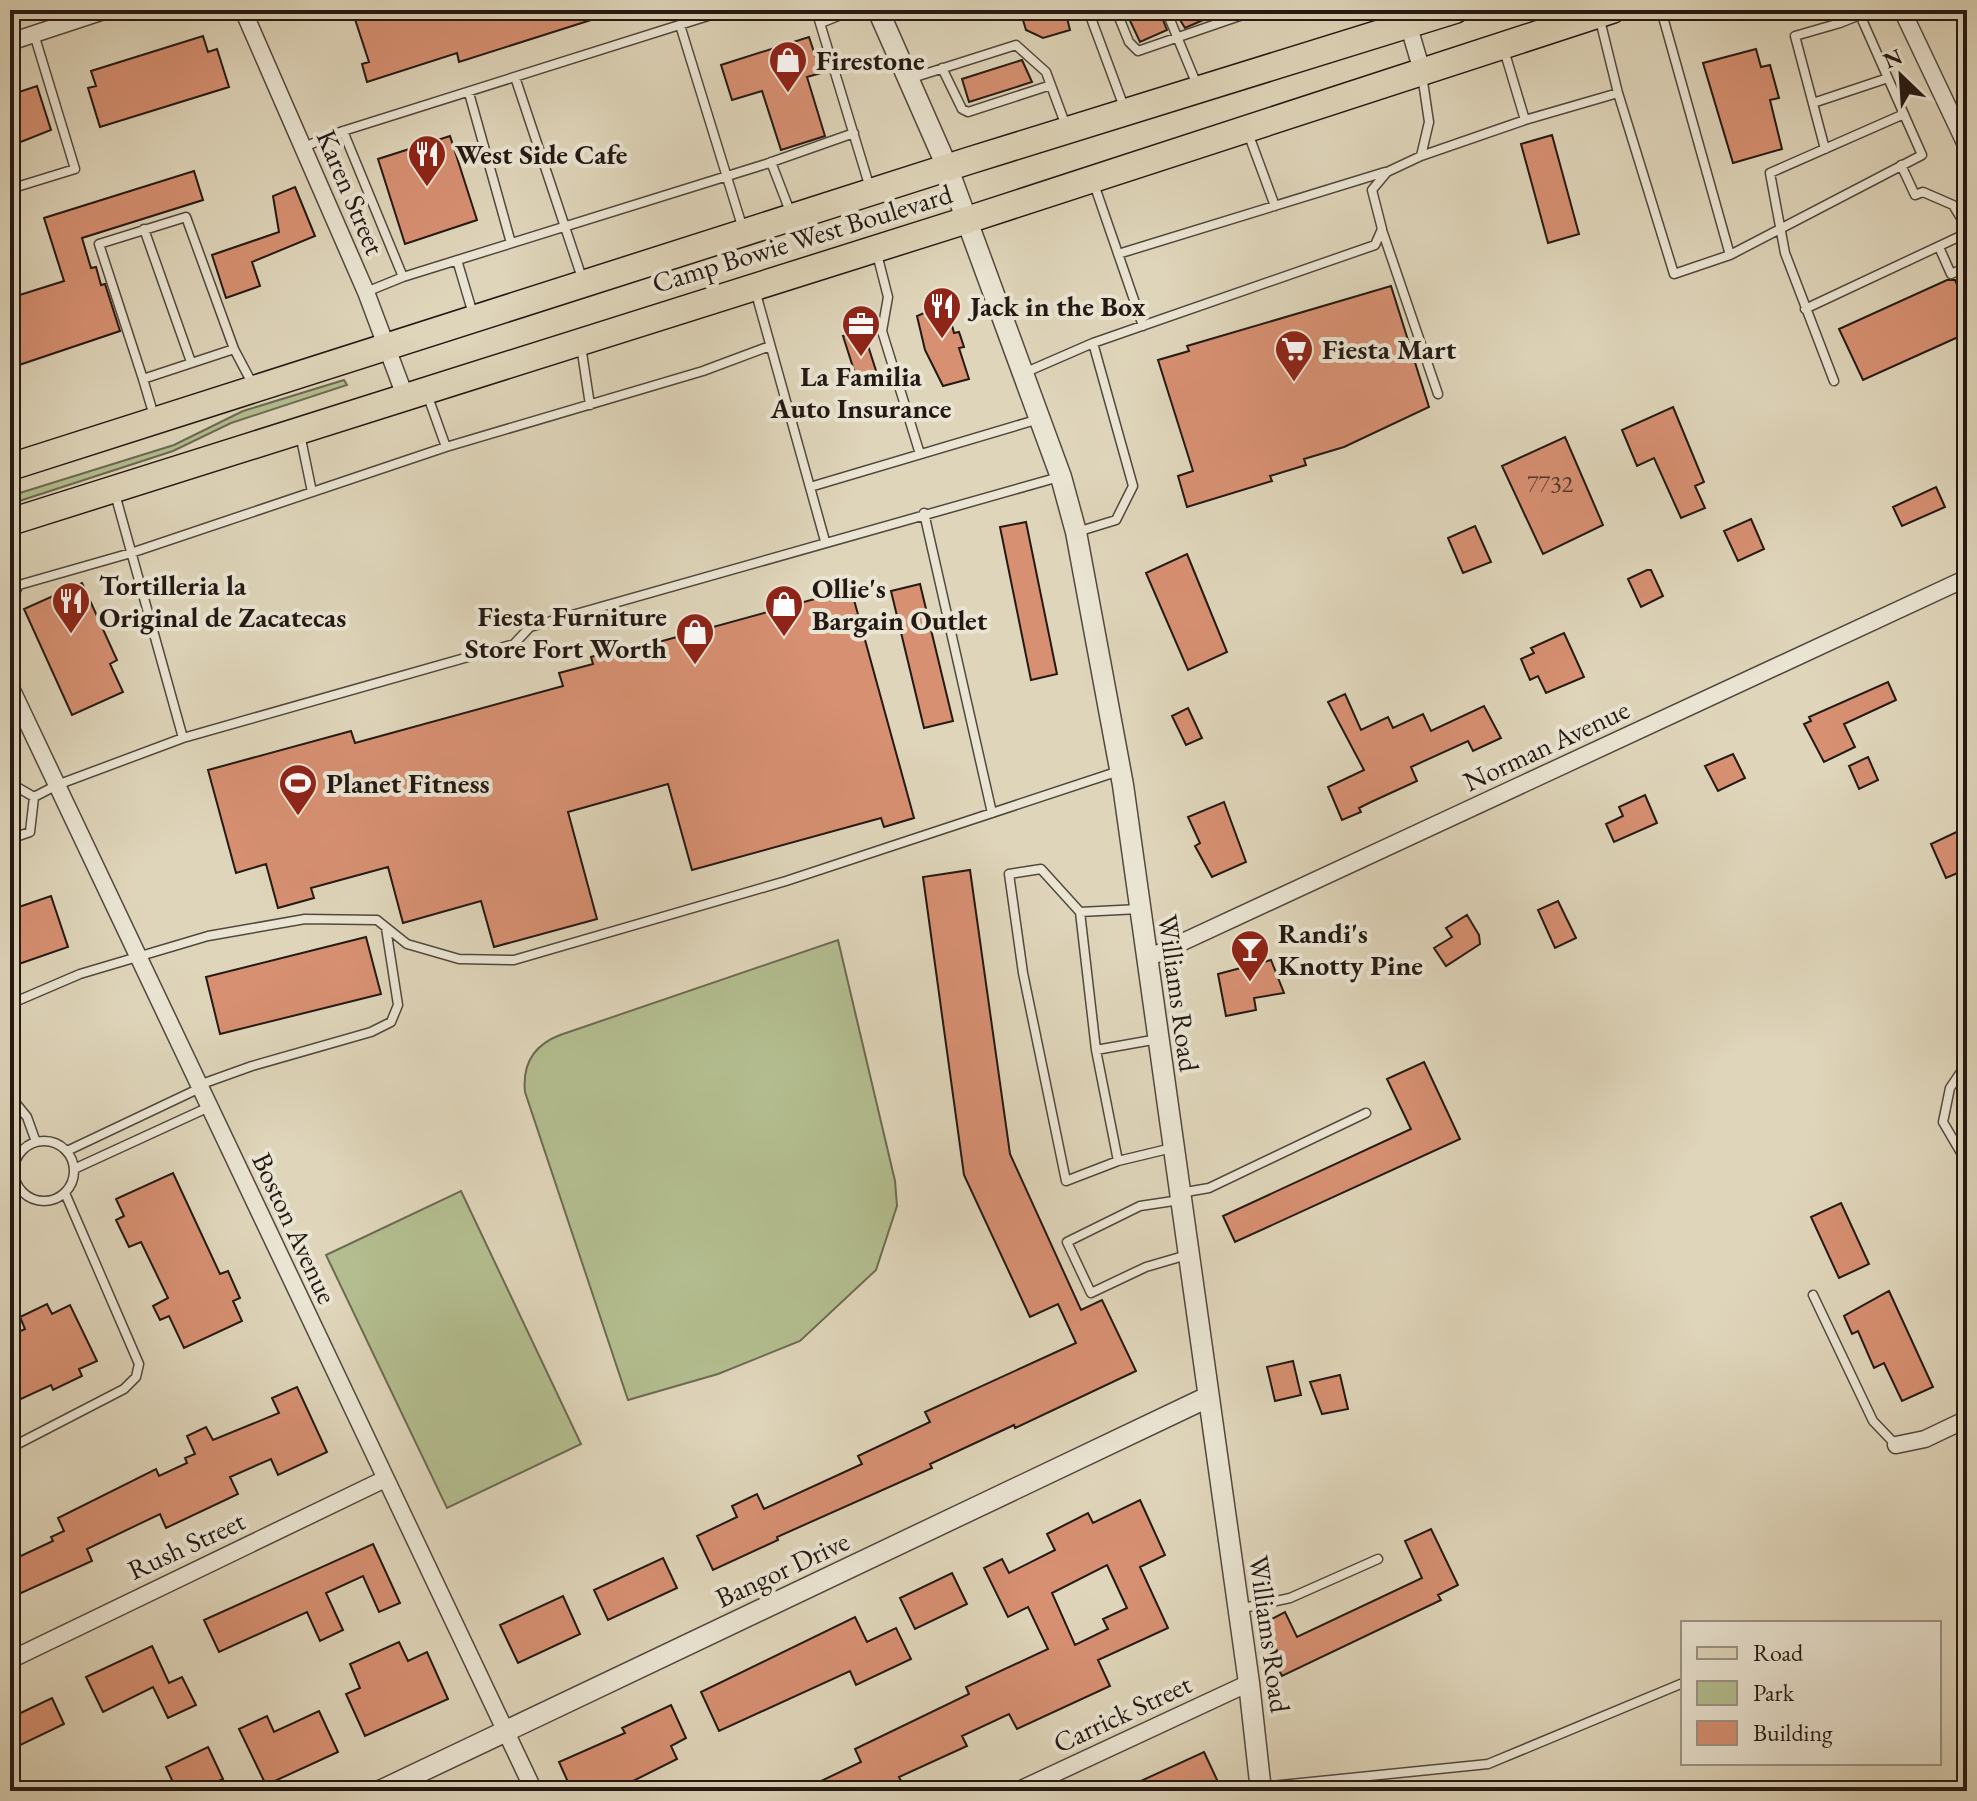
<svg xmlns="http://www.w3.org/2000/svg" width="1977" height="1801" viewBox="0 0 1977 1801" font-family="'EB Garamond',serif">
<rect width="100%" height="100%" fill="#dfd5ba"/>
<filter id="stains"><feTurbulence type="fractalNoise" baseFrequency=".0025" numOctaves="4"/><feColorMatrix values="0 0 0 0 .2 0 0 0 0 .09 0 0 0 0 .02 0 0 0 .5 -.17"/></filter>
<radialGradient id="worn" r=".72"><stop offset=".6" stop-color="#630" stop-opacity="0"/><stop offset="1" stop-color="#630" stop-opacity=".3"/></radialGradient>
<!-- green -->
<path fill="#b3bd8f" stroke="#6c6b52" stroke-width="2" d="M344,380L347,385L231,423L173,451L10,504V496L174,445L243,411Z
M838,940L895,1181L897,1206L876,1270L800,1341L718,1374L628,1400L525,1092C522,1063 534,1045 560,1035Z
M461,1191L581,1444L447,1508L326,1255Z"/>
<!-- building -->
<path fill="#d79072" stroke="#241914" stroke-width="2" fill-rule="evenodd" d="M352,10H610V14L459,62L457,53L367,82L362,64L369,62Z
M1020,10H1065L1070,30L1043,38L1026,30Z
M1125,10H1159L1167,30L1140,42Z
M1174,10H1226L1185,28Z
M203,36L208,52L217,49L229,87L100,127L88,88L96,86L91,71Z
M809,37L821,73L807,77L825,136L781,150L762,91L732,100L721,65Z
M1756,49L1761,67L1770,65L1779,98L1770,100L1782,149L1733,163L1703,63Z
M1022,60L1032,82L969,102L962,79Z
M37,86L51,130L13,145L10,95Z
M1552,135L1579,234L1548,243L1521,144Z
M450,136L477,220L405,244L378,159Z
M194,171L203,200L82,238L91,268L96,267L101,285L105,284L120,331L10,368V298L64,281L44,218Z
M295,187L315,236L252,262L260,286L226,298L212,255L279,232L273,196Z
M1947,280H1955L1967,306V333L1863,380L1839,329Z
M1391,286L1429,407L1344,447L1304,459L1306,465L1270,476L1272,481L1187,507L1178,476L1193,471L1158,360L1189,351L1187,346Z
M940,306L947,307L954,333L959,332L964,347L959,348L969,379L943,386L925,350L917,316Z
M863,330L879,380L859,386L843,336Z
M1673,407L1704,482L1695,486L1705,508L1681,518L1654,458L1637,466L1622,430Z
M1565,437L1603,525L1543,554L1502,466Z
M1936,487L1945,507L1902,526L1893,507Z
M1751,519L1764,549L1738,561L1724,531Z
M1026,522L1057,674L1031,680L1000,527Z
M1475,526L1491,562L1463,573L1448,538Z
M1187,554L1227,652L1188,670L1146,573Z
M1647,570H1651L1663,596L1641,607L1628,579Z
M82,583L117,660L110,664L123,692L72,715L24,609Z
M920,584L953,721L924,728L891,591Z
M851,589L914,818L884,827L881,818L692,870L668,784L568,812L597,919L494,947L481,901L403,923L388,867L311,888L314,898L278,908L266,864L236,873L208,770L351,731L355,743L563,686L559,673L593,664L591,657L614,650L615,654Z
M1564,633L1584,677L1546,693L1538,676L1530,680L1521,659L1534,653L1531,648Z
M1888,682L1896,700L1844,724L1855,747L1824,762L1804,724L1811,721L1809,717Z
M1345,694L1361,730L1388,717L1393,728L1423,714L1431,731L1484,706L1501,738L1473,751L1468,741L1411,767L1417,781L1371,802L1359,808L1361,812L1342,820L1328,787L1364,770L1328,702Z
M1188,708L1202,738L1186,745L1172,716Z
M1733,754L1745,778L1718,791L1705,766Z
M1868,757L1878,780L1859,789L1849,766Z
M1645,795L1657,823L1614,842L1606,824L1623,816L1619,807Z
M1224,802L1246,862L1212,877L1195,846L1200,843L1188,817Z
M1967,827V869L1946,878L1931,844Z
M970,870L1010,1154L1081,1310L1102,1300L1136,1371L1015,1428L1014,1425L930,1464L932,1468L777,1537L778,1540L713,1570L697,1536L737,1517L732,1506L757,1494L764,1509L862,1464L858,1456L930,1422L925,1412L1076,1343L1058,1304L1030,1317L964,1175L923,877Z
M51,896L68,947L10,967V910Z
M1558,901L1576,938L1555,948L1538,910Z
M1467,915L1479,935L1480,944L1446,966L1434,948L1452,937L1446,928Z
M366,937L381,994L220,1034L206,977Z
M1271,960L1284,993L1254,998L1256,1010L1226,1016L1218,974Z
M1424,1062L1460,1139L1235,1242L1223,1216L1411,1129L1387,1079Z
M173,1173L220,1274L228,1271L240,1298L233,1301L242,1321L184,1348L169,1316L160,1320L153,1306L168,1298L141,1242L129,1247L116,1220L124,1216L116,1199Z
M1841,1203L1869,1264L1839,1278L1811,1217Z
M1889,1291L1933,1387L1902,1401L1884,1363L1874,1368L1858,1331L1852,1334L1844,1316Z
M47,1304L52,1314L70,1305L97,1361L79,1369L82,1376L53,1390L51,1385L10,1404V1336L25,1329L20,1317Z
M1293,1361L1301,1395L1275,1401L1267,1367Z
M1340,1375L1348,1409L1322,1414L1310,1382Z
M297,1387L327,1452L278,1475L271,1459L230,1477L238,1494L166,1528L160,1514L87,1549L92,1561L10,1598V1561L53,1541L51,1537L64,1531L58,1518L156,1469L159,1476L187,1463L185,1458L195,1454L187,1436L206,1427L213,1440L279,1413L272,1398Z
M1140,1500L1165,1555L1140,1567L1168,1628L1098,1660L1110,1686L1017,1729L1009,1714L962,1736L967,1746L899,1777L901,1781L880,1791H800L861,1762L855,1749L969,1694L966,1687L1048,1649L1028,1607L1008,1617L984,1568L1002,1559L1009,1573L1055,1550L1047,1534L1088,1513L1093,1523ZM1107,1565L1127,1608L1103,1619L1108,1629L1075,1645L1052,1593Z
M1431,1529L1458,1585L1438,1595L1441,1600L1282,1676L1271,1654L1277,1651L1264,1623L1285,1612L1297,1637L1422,1578L1405,1541Z
M373,1544L400,1603L379,1612L363,1576L326,1593L343,1630L320,1641L307,1612L219,1652L204,1620Z
M663,1558L677,1588L608,1620L594,1590Z
M952,1573L967,1604L915,1629L900,1598Z
M563,1596L580,1634L518,1663L500,1625Z
M855,1617L867,1642L896,1628L911,1659L856,1685L850,1671L719,1731L701,1692Z
M399,1642L408,1661L427,1652L448,1699L365,1736L346,1694L360,1688L350,1664Z
M152,1646L169,1683L182,1677L196,1705L168,1718L153,1687L103,1712L86,1677Z
M52,1698L64,1724L10,1750V1718Z
M671,1705L686,1738L671,1746L677,1759L613,1791H572L559,1762L625,1733L622,1728Z
M319,1711L338,1752L266,1785L239,1729L267,1716L274,1732Z
M208,1747L223,1779L198,1791H177L166,1767Z
M1204,1752L1218,1782L1200,1791H1119Z"/>
<g fill="none" stroke-linecap="round" stroke-linejoin="round">
<!-- service casing -->
<g stroke="#53483e" stroke-width="11">
<path id="service" d="M816,10L870,188
M1088,10L1124,107
M1116,10L1129,42L1138,51L1257,10
M1166,10L1197,85
M1600,20L1618,93
M821,23L853,10
M680,25L743,229
M942,68L962,109L968,112L1051,85
M515,77L583,281
M909,79L1016,45L1046,72L1066,126
M469,93L511,243
M1813,103L1888,78
M1525,120L1618,93L1674,274L1730,255L1661,10
M343,131L403,277L366,292
M1248,133L1275,206
M304,147L340,132L727,10
M1825,149L1795,36L1840,23
M1421,156L1525,120L1504,50
M771,162L791,214
M1901,165L1915,195L1923,192L1953,205L1967,228
M1094,184L1143,326
M10,189L75,169L34,34
M144,229L191,362
M1382,230L1438,394
M1939,247L1951,274L1967,267
M877,254L888,297L882,331L920,454
M1118,254L1385,172
M1730,255L1922,155L1860,15L1840,23L1836,10
M457,260L473,314
M403,277L766,164L854,133
M755,290L825,541
M1805,309L1967,233
M581,346L590,405
M234,349L186,217L99,244L143,379L234,349L253,385
M1024,373L1093,343L1375,245L1382,229L1372,190L1387,172L1421,156L1429,122L1422,75
M143,379L154,416
M1834,381L1785,253L1770,173L1904,114
M300,434L312,492
M446,447L703,371L770,346
M810,487L1039,419
M115,494L183,738L514,644L530,627L1059,477
M924,513L992,813
M1077,532L1116,520L1133,486L1093,343
M10,602L19,585L131,553L446,447L427,394
M10,783L34,797
M10,839L30,832L34,797L57,785L183,738
M1139,909L1080,912L1041,869L1009,874L1023,973L1066,1181L1118,1161L1172,1148
M1080,912L1096,1050L1158,1039
M10,1004L80,974L208,936L305,919L377,920L407,944L459,959L514,960L786,881L1119,771
M1096,1050L1118,1161
M1967,1063L1950,1088L1943,1122L1967,1163
M199,1085L252,1066L371,1032L391,1022L398,1005L386,928
M10,1096L27,1117L36,1142
M14 1171a30 30 0 1 1 60 0a30 30 0 1 1-60 0Z
M67,1151L200,1088
M74,1169L209,1107
M1180,1193L1209,1188L1366,1113
M1180,1200L1140,1206L1067,1242L1091,1293L1146,1267L1187,1255
M1813,1295L1873,1421L1896,1445
M10,1448L124,1389L136,1377L139,1364L65,1193
M1239,1609L1290,1598L1378,1559
M1261,1787L1488,1764L1683,1683"/>
</g>
<!-- minor casing -->
<g stroke="#53483e" stroke-width="19">
<path id="minor" d="M243,10L366,292L405,396
M1404,10L1422,71
M1902,10L1967,147
M10,42L107,10
M10,686L534,1791
M1146,959L1967,578
M1896,1445L1925,1439L1967,1419
M10,1660L385,1479
M1017,1791L1249,1683"/>
</g>
<!-- tertiary casing -->
<g stroke="#53483e" stroke-width="23">
<path id="tertiary" d="M878,10L948,169L1061,477L1076,532L1123,785L1249,1683L1261,1791
M380,1791L1208,1397"/>
</g>
<!-- primary casing -->
<g stroke="#241914" stroke-width="29">
<path id="primary" d="M10,467L968,161L1455,10
M10,522L964,221L1612,10"/>
</g>
<!-- service -->
<use href="#service" stroke="#eae4d2" stroke-width="8"/>
<!-- minor -->
<use href="#minor" stroke="#eae4d2" stroke-width="16"/>
<!-- tertiary -->
<use href="#tertiary" stroke="#eae4d2" stroke-width="20"/>
<!-- primary -->
<use href="#primary" stroke="#dfd5ba" stroke-width="26"/>
</g>
<!-- icons -->
<defs>
<g id="shop-pin" transform="scale(2)"><path d="M0 17L-7.5 6A9.5 9.5 0 1 1 7.5 6Z" fill="#8f2418" stroke="#eae4d2"/><path d="M-5-2.5h2.3a2.7 3.5 0 0 1 5.4 0H5L5.5 6h-11ZM-1.5-2.5h3a1.5 2.3 0 0 0-3 0Z" fill="#fff"/></g>
<g id="restaurant-pin" transform="scale(2)"><path d="M0 17L-7.5 6A9.5 9.5 0 1 1 7.5 6Z" fill="#8f2418" stroke="#eae4d2"/><path d="M-5-6h1v4h1v-4h1v4h1v-4h1v5L-1.5 .5V6h-2V.5L-5-1ZM5-6V6H3V1.5H1.5Q1.5-4 5-6Z" fill="#fff"/></g>
<g id="office-pin" transform="scale(2)"><path d="M0 17L-7.5 6A9.5 9.5 0 1 1 7.5 6Z" fill="#8f2418" stroke="#eae4d2"/><path d="M-6-3h4V-5.5h4V-3h4V5H-6ZM-1-4.5V-3h2v-1.5ZM-6 0V1H6V0Z" fill="#fff"/></g>
<g id="supermarket-pin" transform="scale(2)"><path d="M0 17L-7.5 6A9.5 9.5 0 1 1 7.5 6Z" fill="#8f2418" stroke="#eae4d2"/><path d="M-6-5.5h2.5l.6 2H6L4.5 2H-2.5L-4.4-4H-6ZM-1.5 3.2a1.3 1.3 0 1 0 .1 0ZM3 3.2a1.3 1.3 0 1 0 .1 0Z" fill="#fff"/></g>
<g id="stadium-pin" transform="scale(2)"><path d="M0 17L-7.5 6A9.5 9.5 0 1 1 7.5 6Z" fill="#8f2418" stroke="#eae4d2"/><path d="M0-5a6.5 5 0 1 0 0 10a6.5 5 0 1 0 0-10ZM-3.5-1.8h7v3.6h-7Z" fill="#fff"/></g>
<g id="bar-pin" transform="scale(2)"><path d="M0 17L-7.5 6A9.5 9.5 0 1 1 7.5 6Z" fill="#8f2418" stroke="#eae4d2"/><path d="M-6-5H6L.8 .8V4.5H3.5V6h-7V4.5H-.8V.8Z" fill="#fff"/></g>
</defs>
<g fill-rule="evenodd">
<use href="#shop-pin" x="788" y="60"/>
<use href="#restaurant-pin" x="427" y="154"/>
<use href="#restaurant-pin" x="942" y="306"/>
<use href="#office-pin" x="861" y="324"/>
<use href="#supermarket-pin" x="1294" y="349"/>
<use href="#restaurant-pin" x="71" y="601"/>
<use href="#shop-pin" x="784" y="604"/>
<use href="#shop-pin" x="695" y="632"/>
<use href="#stadium-pin" x="298" y="783"/>
<use href="#bar-pin" x="1250" y="949"/>
</g>
<g text-anchor="middle" dominant-baseline="central" stroke-width="8" stroke-linejoin="round" paint-order="stroke">
<!-- number labels -->
<g font-size="24" fill="#51372c">
<text x="1550" y="483">7732</text>
</g>
<!-- poi labels -->
<g font-size="28" font-weight="bold" fill="#241914" stroke="#eae4d2" text-anchor="start">
<text x="816" y="60">Firestone</text>
<text x="455" y="154">West Side Cafe</text>
<text x="970" y="306">Jack in the Box</text>
<text x="1322" y="349">Fiesta Mart</text>
<text x="861" y="376" text-anchor="middle">La Familia<tspan x="861" dy="32">Auto Insurance</tspan></text>
<text x="99" y="585">Tortilleria la<tspan x="99" dy="32">Original de Zacatecas</tspan></text>
<text x="812" y="588">Ollie's<tspan x="812" dy="32">Bargain Outlet</tspan></text>
<text x="667" y="616" text-anchor="end">Fiesta Furniture<tspan x="667" dy="32">Store Fort Worth</tspan></text>
<text x="326" y="783">Planet Fitness</text>
<text x="1278" y="933">Randi's<tspan x="1278" dy="32">Knotty Pine</tspan></text>
</g>
<!-- street labels -->
<g font-size="28" fill="#241914" stroke="#eae4d2">
<text transform="translate(351 192) rotate(67)">Karen Street</text>
<text transform="translate(802 238) rotate(-17)">Camp Bowie West Boulevard</text>
<text transform="translate(1546 745) rotate(-25)">Norman Avenue</text>
<text transform="translate(1179 993) rotate(82)">Williams Road</text>
<text transform="translate(295 1228) rotate(65)">Boston Avenue</text>
<text transform="translate(186 1545) rotate(-25)">Rush Street</text>
<text transform="translate(782 1569) rotate(-25)">Bangor Drive</text>
<text transform="translate(1270 1634) rotate(82)">Williams Road</text>
<text transform="translate(1122 1713) rotate(-25)">Carrick Street</text>
</g>
</g>
<!-- margin -->
<rect width="1977" height="1801" fill="none" stroke="#dfd5ba" stroke-width="40"/>
<rect x="12" y="12" width="1953" height="1777" fill="none" stroke="#241914" stroke-width="4"/>
<rect x="20" y="20" width="1937" height="1761" fill="none" stroke="#241914" stroke-width="2"/>
<!-- legend -->
<rect x="1681" y="1621" width="260" height="144" fill="#eae4d2" stroke="#9b9386" stroke-width="2"/>
<rect x="1697" y="1647" width="40" height="12" fill="#dfd5ba" stroke="#9b9386" stroke-width="2"/>
<text x="1753" y="1661" font-size="24" fill="#241914">Road</text>
<rect x="1697" y="1681" width="40" height="24" fill="#b3bd8f" stroke="#9b9386" stroke-width="2"/>
<text x="1753" y="1701" font-size="24" fill="#241914">Park</text>
<rect x="1697" y="1721" width="40" height="24" fill="#d79072" stroke="#9b9386" stroke-width="2"/>
<text x="1753" y="1741" font-size="24" fill="#241914">Building</text>
<!-- north arrow -->
<g transform="translate(1901 76) rotate(335)" stroke="#eae4d2" stroke-width="6" paint-order="stroke">
<path d="M0-6L14 30L0 20L-14 30Z" fill="#241914"/>
<text y="-12" font-size="22" font-weight="bold" text-anchor="middle" fill="#241914">N</text>
</g>
<rect width="100%" height="100%" filter="url(#stains)"/>
<rect width="100%" height="100%" fill="url(#worn)"/>
</svg>
